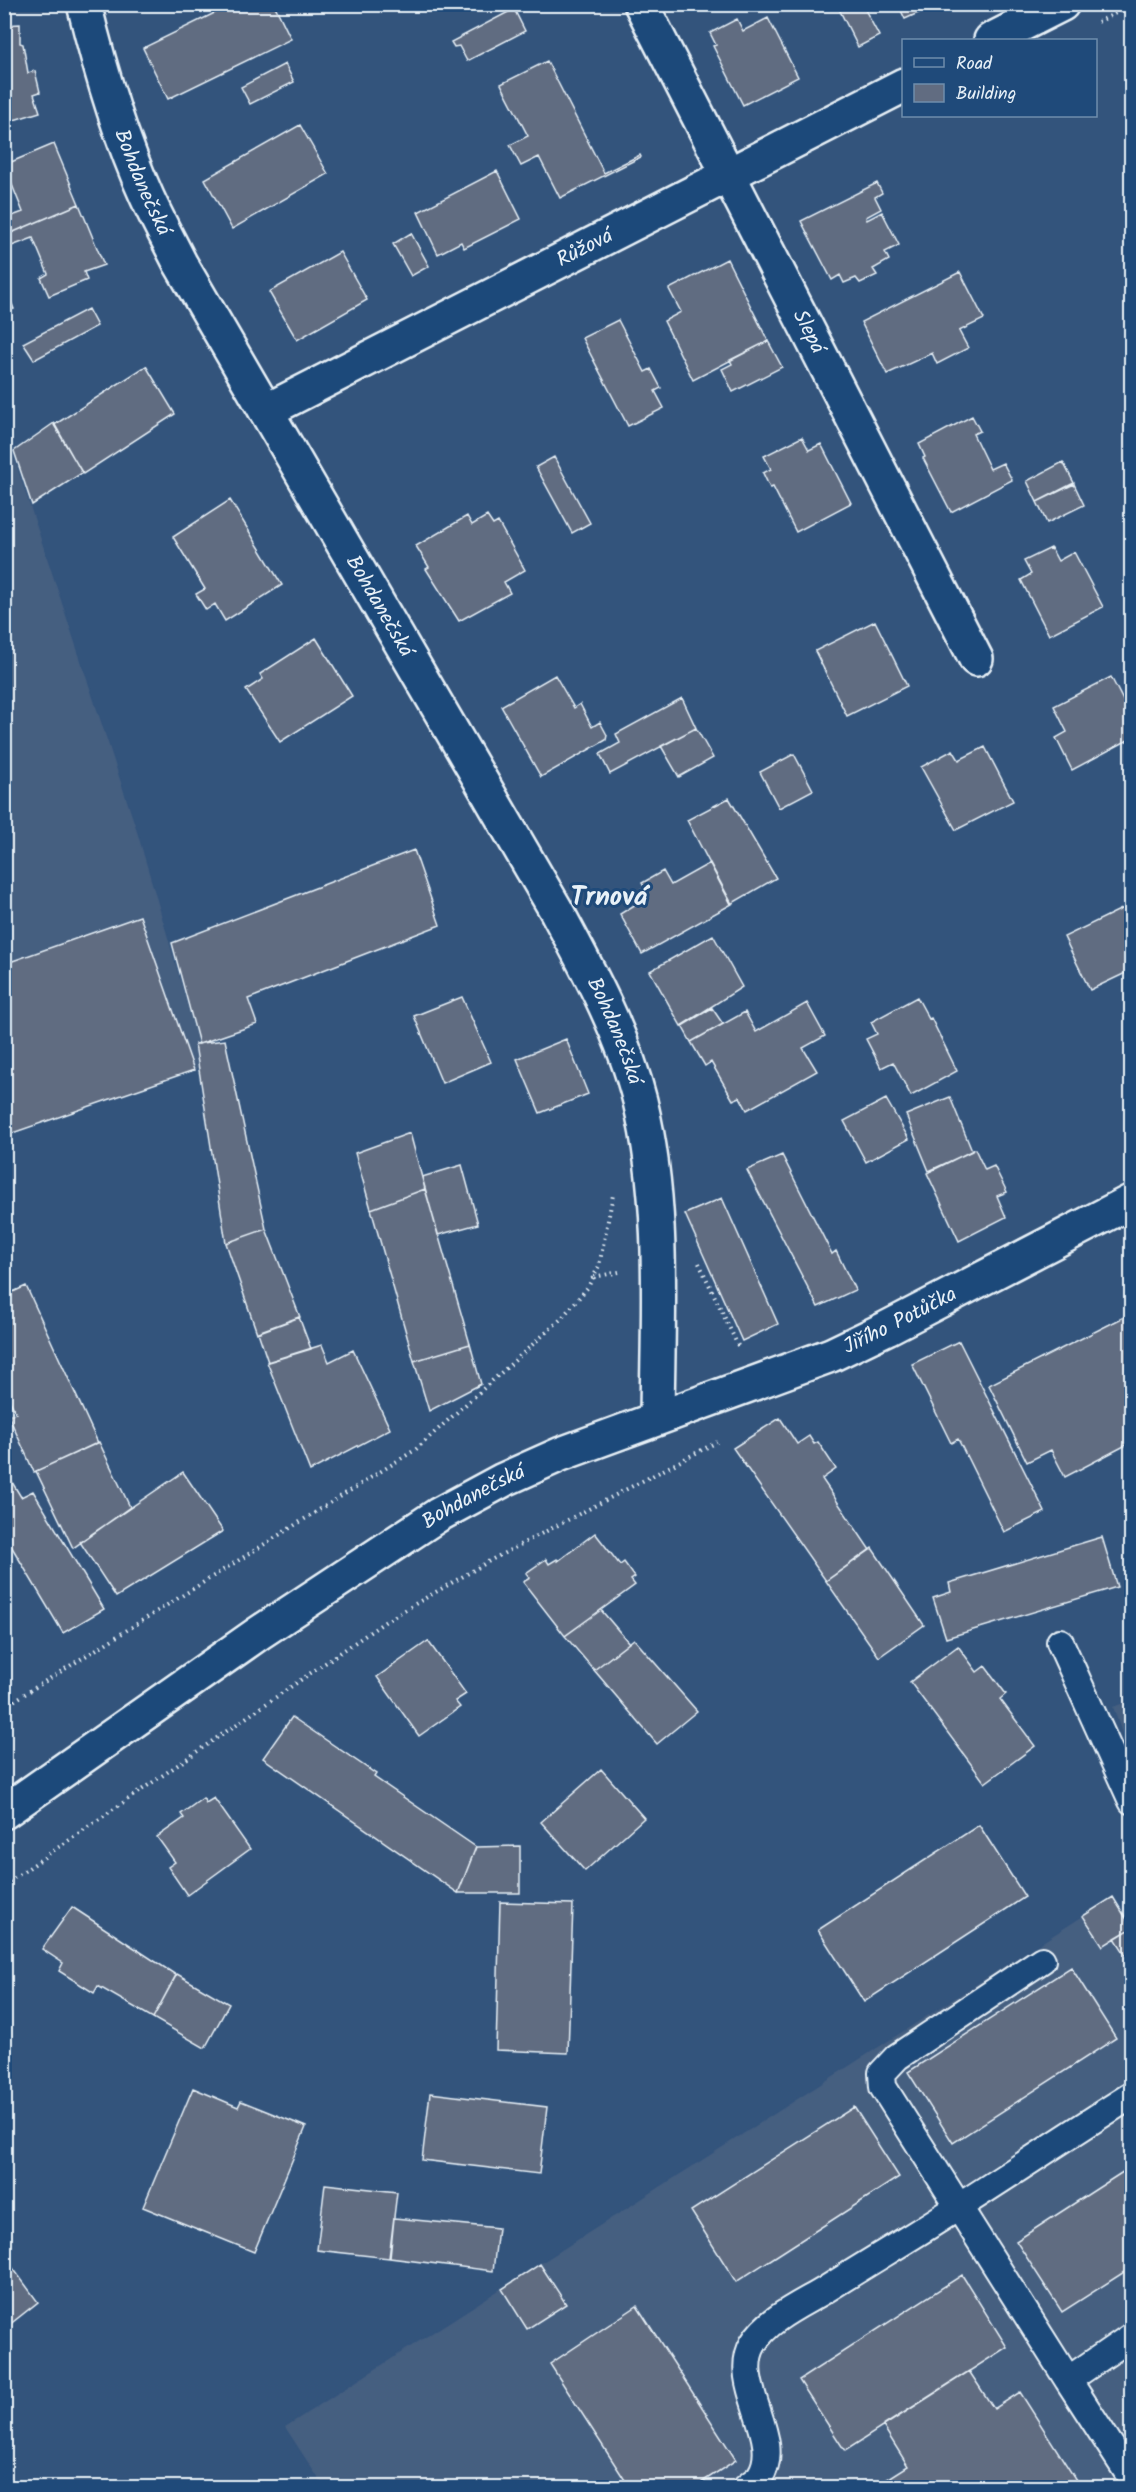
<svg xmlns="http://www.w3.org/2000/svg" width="1136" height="2492" viewBox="0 0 1136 2492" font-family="Kalam,sans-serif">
<rect width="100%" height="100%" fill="#33547c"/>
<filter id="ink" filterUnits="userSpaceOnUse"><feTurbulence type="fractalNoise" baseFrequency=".0167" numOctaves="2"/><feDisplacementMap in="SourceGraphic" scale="12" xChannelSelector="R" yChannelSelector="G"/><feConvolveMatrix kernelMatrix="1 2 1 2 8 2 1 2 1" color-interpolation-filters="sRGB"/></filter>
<g filter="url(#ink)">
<!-- built -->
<path fill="#445e80" d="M4,427L136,828L199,1044H196L199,1068L5,1136Z
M1131,1700V1759L1113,1707Z
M1113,1897L1131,1926V2487H324L285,2427Z"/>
<!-- building -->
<path fill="#616c81" stroke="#e8f1f8" stroke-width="1.5" d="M233,4H274L291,39L168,99L143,48Z
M848,4H862L879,36L858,47L839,9Z
M898,4H938L905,19Z
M514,9L525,31L467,61L459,46L454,47L451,42Z
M768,18L798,77L743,105L713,46L716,45L710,33L737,19L743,31Z
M20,24V43L23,44L28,73L35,71L40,92L34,94L40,112L4,123V25Z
M547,61L604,173L640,155L641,157L560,198L539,157L521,166L510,145L528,136L501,84Z
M285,64L294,82L250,104L241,87Z
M300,125L328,174L232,229L205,179Z
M54,144L79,204L4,236V219L23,212L4,165Z
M497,171L521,219L464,248L461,242L438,254L418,212Z
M877,183L882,193L875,197L881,209L866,217L867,220L882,212L899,245L885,252L889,260L873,269L877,275L860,283L856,278L844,283L840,275L832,280L801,221Z
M79,204L104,265L84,272L87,280L49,296L41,278L48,274L33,238L4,249V236Z
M411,233L429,266L411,276L393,244Z
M340,252L367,300L297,340L269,292Z
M727,259L768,341L693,380L664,321L681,312L669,289Z
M960,272L984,319L959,331L968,348L937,364L932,353L887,374L861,322Z
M4,284L14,309L4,312Z
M88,309L97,326L34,360L23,343Z
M618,320L645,372L651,369L661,388L655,391L664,408L628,426L582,338Z
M768,341L782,367L733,392L722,369L732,364L730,360Z
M146,366L175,414L83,474L54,425Z
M972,416L980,431L973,434L990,469L1003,463L1012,480L951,512L923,458L925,457L919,444Z
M54,423L82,473L32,505L14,451Z
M802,437L809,450L821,444L851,503L796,532L773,487L770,488L763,473L771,469L764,456Z
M554,457L590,523L572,533L536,467Z
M1063,462L1074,483L1037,502L1027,481Z
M1074,484L1084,505L1047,523L1037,502Z
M230,500L282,585L225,621L215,604L206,610L196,594L205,589L173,537Z
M467,516L472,525L487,516L493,525L498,522L525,570L504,582L510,593L459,621L426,569L429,567L416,546Z
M1051,548L1058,561L1074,552L1103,607L1049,635L1021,580L1031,574L1024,561Z
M875,621L907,686L847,716L815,651Z
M316,638L352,696L280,742L246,690L263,679L260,674Z
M555,675L574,708L580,704L592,727L600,722L607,735L606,740L541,777L501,706Z
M1111,677L1132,718V738L1072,770L1056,738L1067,732L1054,706Z
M682,698L696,728L610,774L600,754L620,743L616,734Z
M696,728L713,758L679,777L661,746Z
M985,747L1013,801L956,830L921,767L953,750L959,760Z
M794,754L813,790L779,808L760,772Z
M729,798L776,878L731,904L687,820Z
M414,850L440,925L248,999L257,1024L199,1044L172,943Z
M710,863L732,904L642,954L620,914L641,901L636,893L645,888L642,883L663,871L671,885Z
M1132,904V970L1090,990L1064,937Z
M140,916L194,1070L4,1136V964Z
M713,935L742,987L681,1026L650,971Z
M462,997L491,1062L442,1083L414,1016Z
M917,997L929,1019L931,1018L957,1071L911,1096L893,1062L881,1068L866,1039L877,1034L871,1022Z
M807,1003L825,1036L803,1048L817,1071L747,1110L740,1097L733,1100L711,1062L705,1066L691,1042L745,1012L756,1032Z
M712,1008L723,1024L691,1042L682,1026Z
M566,1039L588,1094L540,1113L517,1059Z
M225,1040L266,1229L226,1243L195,1044Z
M950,1097L972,1151L929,1171L906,1115Z
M886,1099L909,1139L866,1162L844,1121Z
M410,1133L425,1189L371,1209L355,1153Z
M975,1149L985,1170L994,1166L1007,1192L997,1196L1006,1217L959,1241L927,1173Z
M782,1155L832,1254L836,1251L855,1290L818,1307L747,1170Z
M462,1165L478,1224L438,1235L422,1177Z
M425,1189L470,1344L414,1361L371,1209Z
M722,1198L778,1324L742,1341L685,1214Z
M266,1229L300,1317L257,1333L226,1243Z
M26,1286L98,1443L34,1472L8,1415L16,1413L4,1389V1296Z
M1132,1313V1442L1065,1477L1051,1450L1027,1462L989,1385Z
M299,1317L311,1349L268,1362L258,1332Z
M959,1341L1045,1512L1004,1532L958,1439L951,1443L912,1364Z
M470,1344L481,1384L429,1411L414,1361Z
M322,1345L329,1362L353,1350L390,1429L310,1471L267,1362Z
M780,1418L797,1444L809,1436L814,1444L818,1442L836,1469L822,1479L870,1550L826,1581L733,1448Z
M99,1442L130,1507L73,1548L36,1471Z
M4,1469L21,1497L33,1491L104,1609L63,1633L4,1534Z
M183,1472L223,1531L116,1597L80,1542Z
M595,1533L620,1565L624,1562L635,1577L631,1580L635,1585L565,1636L523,1582L530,1578L526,1573L546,1559L549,1564L557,1559L558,1561Z
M1102,1537L1117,1587L946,1638L933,1598L951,1592L949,1583Z
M872,1548L924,1625L879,1657L826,1581Z
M601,1610L629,1643L594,1670L565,1636Z
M634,1639L697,1711L657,1744L594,1670Z
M428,1641L466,1694L455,1701L460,1707L419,1736L377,1677Z
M958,1646L977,1672L985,1666L1006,1694L1000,1699L1035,1746L985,1783L910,1682Z
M292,1717L376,1774L374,1777L476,1847L458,1893L263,1758Z
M601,1769L644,1818L585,1871L541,1822Z
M203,1798L206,1803L214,1798L250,1849L187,1895L168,1867L175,1862L157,1837L184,1818L181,1814Z
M979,1825L1025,1897L864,2002L818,1930Z
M520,1846V1893H458L476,1847Z
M1113,1897L1132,1928L1103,1946L1083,1916Z
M500,1902L573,1904L568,2053L496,2050Z
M72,1907L176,1975L153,2018L98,1986L94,1993L59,1971L63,1963L42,1949Z
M1132,1928V1965L1115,1938Z
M1071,1967L1116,2038L953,2143L908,2072Z
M177,1974L229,2004L205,2048L153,2018Z
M193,2088L238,2107L241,2101L306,2127L254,2252L143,2207Z
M430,2093L547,2107L539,2174L422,2160Z
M854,2107L899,2177L736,2282L691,2211Z
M1132,2166V2267L1062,2312L1016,2241Z
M325,2184L397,2192L389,2258L317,2250Z
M394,2218L498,2228L493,2271L390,2258Z
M4,2256L38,2302L4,2329Z
M540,2264L566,2304L527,2329L502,2289Z
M962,2275L1007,2347L845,2451L799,2380Z
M637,2306L736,2460L693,2488H630L550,2364Z
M969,2371L994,2409L1020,2392L1076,2480L1065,2488H884L881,2483L908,2466L883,2426Z"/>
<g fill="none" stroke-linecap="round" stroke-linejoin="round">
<!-- service casing -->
<g stroke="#e8f1f8" stroke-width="30">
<path id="service" d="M1060,1642L1132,1801
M1042,1960L897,2057L882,2073L883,2087L1068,2380L1132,2336
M1068,2380L1132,2479
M746,2488C750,2484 757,2480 760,2476C785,2439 730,2384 753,2344C767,2319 802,2304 825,2290C855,2271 885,2253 914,2235C987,2190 1059,2141 1132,2095"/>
</g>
<!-- minor casing -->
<g stroke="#e8f1f8" stroke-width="38">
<g id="minor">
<path id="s1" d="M84,4C100,70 119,135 147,197C157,219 169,241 180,263L556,910C589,971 623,1033 640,1101C665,1204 658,1312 657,1417"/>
<path id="s2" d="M641,4L976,659"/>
<path d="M991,40L1062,4"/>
<path id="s3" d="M266,411L904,85"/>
<path id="s4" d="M4,1812L259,1633L438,1515L503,1480L561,1454L831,1355L887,1328L1132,1201"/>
</g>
</g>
<!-- path -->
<path stroke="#e8f1f8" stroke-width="4" stroke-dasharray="1.5 4.5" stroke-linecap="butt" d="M1098,22L1132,5
M699,1263L739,1348
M594,1277L619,1272
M4,1707L415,1450L561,1319L588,1287L599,1266L613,1195
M4,1885L386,1621L491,1560L717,1442"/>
<!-- service -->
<use href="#service" stroke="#1f4a7a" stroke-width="26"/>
<!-- minor -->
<use href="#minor" stroke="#1f4a7a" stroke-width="33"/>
</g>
</g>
<g text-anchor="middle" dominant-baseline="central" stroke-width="6" stroke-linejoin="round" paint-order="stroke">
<!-- street labels -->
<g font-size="21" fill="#e8f1f8" stroke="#1f4a7a">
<text stroke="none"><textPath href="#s1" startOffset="188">Bohdanečská</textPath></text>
<text stroke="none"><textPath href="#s3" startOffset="358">Růžová</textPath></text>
<text stroke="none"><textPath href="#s2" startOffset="368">Slepá</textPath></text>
<text stroke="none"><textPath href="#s1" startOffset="674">Bohdanečská</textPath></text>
<text stroke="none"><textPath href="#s1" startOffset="1160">Bohdanečská</textPath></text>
<text stroke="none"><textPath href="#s4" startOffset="1028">Jiřího Potůčka</textPath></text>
<text stroke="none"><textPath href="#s4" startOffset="566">Bohdanečská</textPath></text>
</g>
<!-- district labels -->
<g font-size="27" font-weight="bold" fill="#e8f1f8" stroke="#1f4a7a">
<text x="609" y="897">Trnová</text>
</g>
</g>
<!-- margin -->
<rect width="1136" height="2492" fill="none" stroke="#1f4a7a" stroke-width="24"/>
<rect x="12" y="12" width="1112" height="2468" fill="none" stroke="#e8f1f8" stroke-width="2" filter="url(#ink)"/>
<!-- legend -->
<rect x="902" y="39" width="195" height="78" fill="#1f4a7a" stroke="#6f8dac" stroke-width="1.5"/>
<rect x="914" y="58" width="30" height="9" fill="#1f4a7a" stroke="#6f8dac" stroke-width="1.5"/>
<text x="956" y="69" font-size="18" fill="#e8f1f8">Road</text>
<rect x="914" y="84" width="30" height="18" fill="#616c81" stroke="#6f8dac" stroke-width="1.5"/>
<text x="956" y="99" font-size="18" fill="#e8f1f8">Building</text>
</svg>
